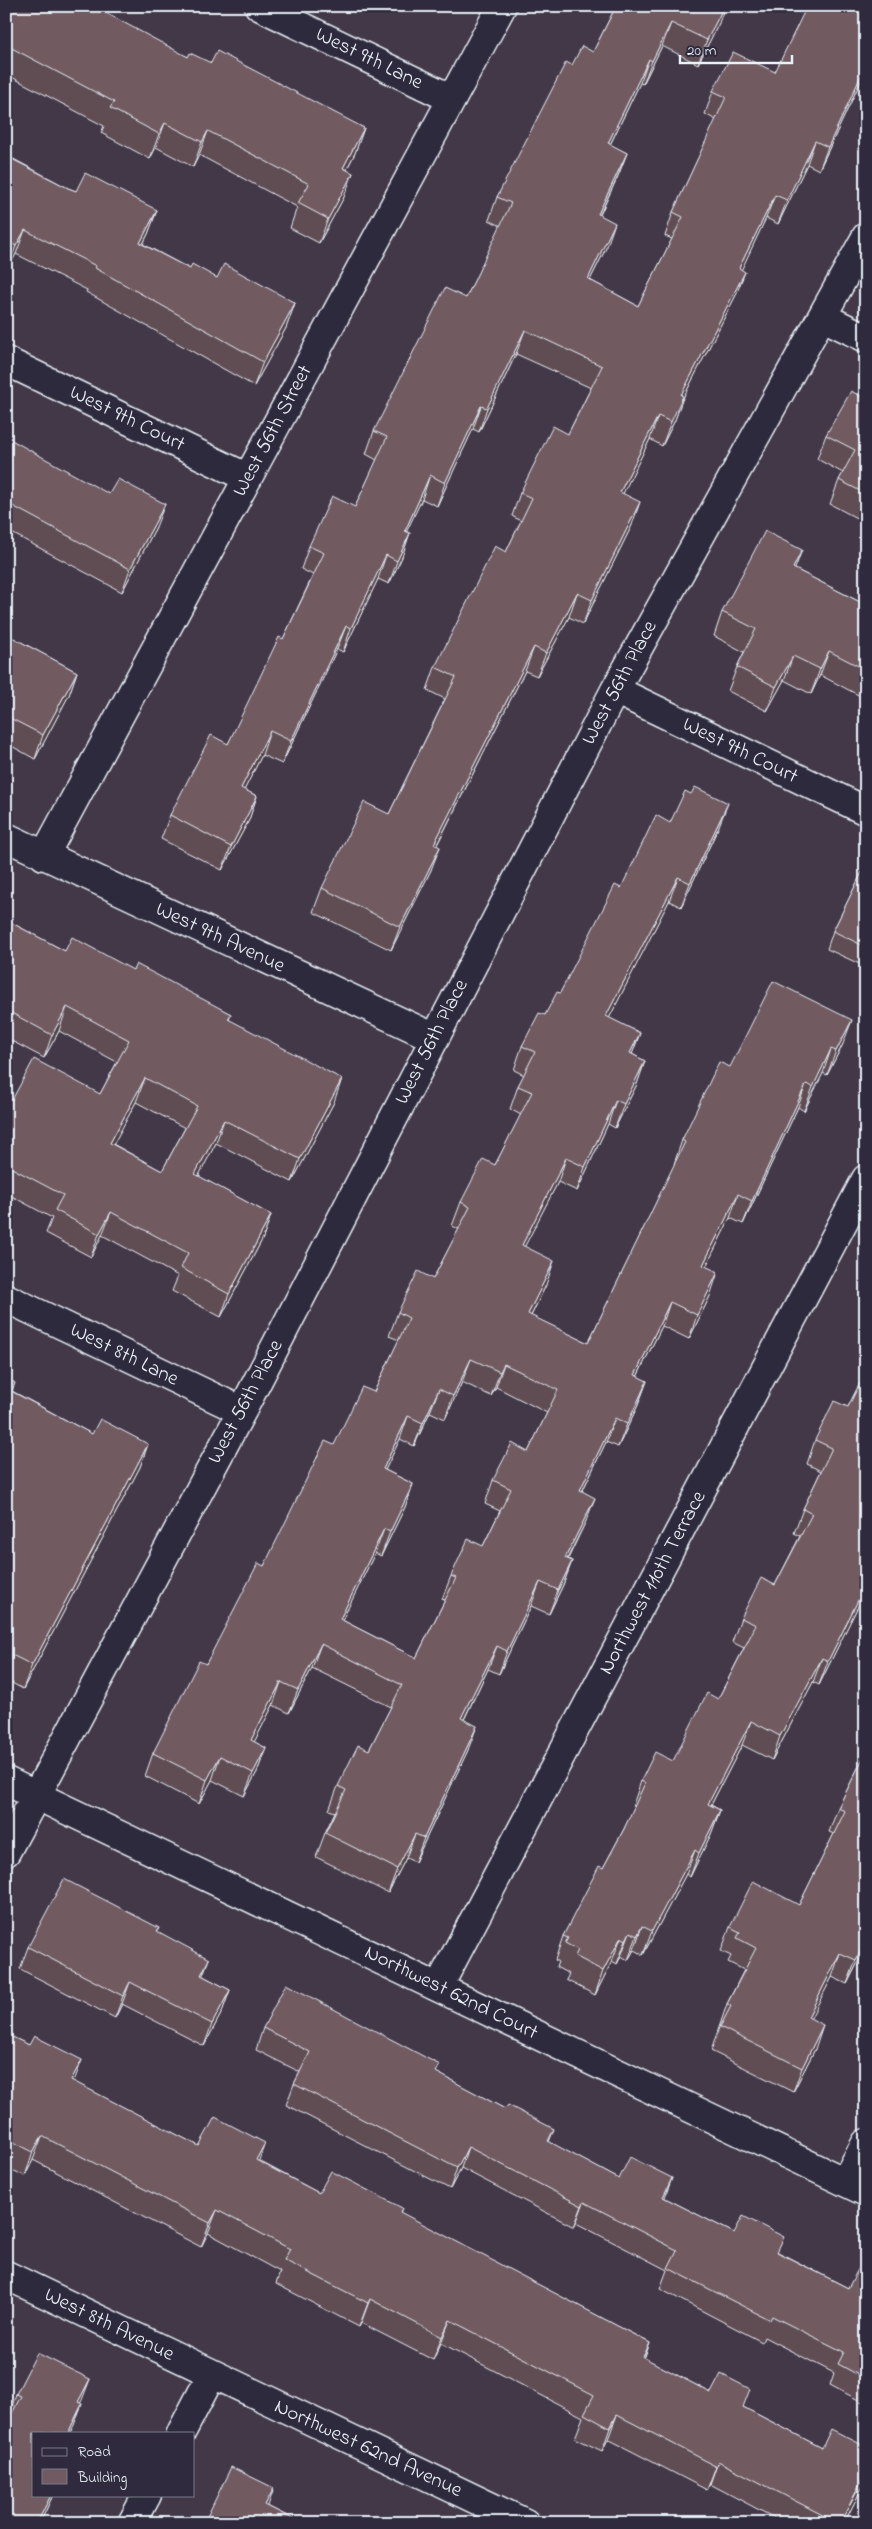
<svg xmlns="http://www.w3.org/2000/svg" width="872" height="2529" viewBox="0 0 872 2529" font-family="'Indie Flower',sans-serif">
<rect width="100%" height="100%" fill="#433848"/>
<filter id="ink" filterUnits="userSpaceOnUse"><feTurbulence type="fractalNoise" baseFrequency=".02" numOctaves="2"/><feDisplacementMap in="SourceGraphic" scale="10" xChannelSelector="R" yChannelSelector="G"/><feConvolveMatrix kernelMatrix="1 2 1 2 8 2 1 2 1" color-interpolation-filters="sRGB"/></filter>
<g filter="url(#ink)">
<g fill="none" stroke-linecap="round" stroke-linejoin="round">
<!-- minor casing -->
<g stroke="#e8f1f8" stroke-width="31">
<path id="minor" d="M259,6L452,99
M823,317L866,338
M6,361L248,478
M615,690L866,811
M6,837L435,1038
M44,856L502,6
M6,1298L242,1411
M6,1781L866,2192
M6,1852L242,1411L615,690L866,237
M439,1986L866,1179
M845,2182L866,2143
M6,2275L525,2523
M181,2433L212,2374
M132,2523L147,2495"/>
</g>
<!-- minor -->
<use href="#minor" stroke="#2f2a3d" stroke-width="28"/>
</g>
<!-- wall -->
<path fill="#614d53" stroke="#e8f1f8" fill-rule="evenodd" d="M6,6L211,63L364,128L355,153L347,169L344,197L319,243L290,228L297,207L199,155L193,167L156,147L150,159L101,133L104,126L6,74Z
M616,6L719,23L698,64L662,46L643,84L640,83L610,145L627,153L618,176L600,215L607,246L590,280L638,306L672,239L665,236L673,212L716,120L705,114L713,91L775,72L866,6V70L819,170L807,164L778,224L766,218L741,270L736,295L682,400L675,420L662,446L650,439L623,493L632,525L583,624L569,617L537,676L525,671L437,845L431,870L391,950L313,912L322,888L389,814L445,699L427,690L435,667L506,552L521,521L512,516L520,493L568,434L591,388L516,354L479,432L473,429L437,506L422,499L406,531L402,557L389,584L378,579L343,652L337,649L282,764L262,755L244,790L257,796L249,820L222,870L161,839L170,815L228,744L283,639L313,575L301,569L309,546L355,507L377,460L366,454L374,431L466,298L501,226L489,220L497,197L572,65L593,52Z
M6,155L68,188L76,191L157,210L148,234L143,244L190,269L295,303L286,328L254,386L86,292L87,290L16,254L7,270H6Z
M866,399V519L864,522L830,504L839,480L843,473L817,459L826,435Z
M6,437L156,527L122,592L6,530Z
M795,569L866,605V699L820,675L811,694L784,680L767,711L728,691L737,667L744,652L714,636L722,612Z
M6,634L77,672L69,695L35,759L6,743Z
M670,823L719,826L681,907L669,901L609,1018L640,1033L632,1054L645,1061L637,1084L615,1128L608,1124L577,1191L558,1182L524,1247L546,1285L531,1316L588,1343L675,1164H674L682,1140L730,1067L843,1044L827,1075L823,1073L804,1111L798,1107L743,1224L730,1218L706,1266L710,1296L689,1339L662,1326L637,1377L647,1381L638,1405L618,1447L606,1442L582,1492L586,1521L568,1559L572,1561L563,1585L549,1614L531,1606L499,1674L488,1669L464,1720L468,1750L415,1862L406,1858L388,1893L316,1857L325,1833L335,1812L329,1810L338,1786L369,1750L391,1707L312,1668L289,1713L273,1705L254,1742L266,1748L257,1772L244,1796L212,1780L199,1804L145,1776L153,1753L264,1566L334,1445L374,1392L399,1340L389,1336L398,1312L433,1279L459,1229L452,1226L461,1202L495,1165L521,1115L510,1109L518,1086L524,1075L514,1070L522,1046L545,1015L560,993L621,888ZM462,1382L491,1396L496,1387L547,1413L528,1452L493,1480L485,1504L500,1511L483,1546L451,1576L442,1599L445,1600L416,1658L342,1620L375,1553L381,1556L405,1507L413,1484L385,1470L400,1439L414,1446L430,1412L445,1419Z
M866,864V967L827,949L833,931Z
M6,920L65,951L133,970L231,1014L229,1020L334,1102L292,1182L216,1143L198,1176L271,1215L263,1238L221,1317L172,1291L178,1276L102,1235L91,1257L46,1233L52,1218L6,1193V1097L12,1100L100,1094L117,1062L59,1031L44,1058L6,1038ZM136,1102L185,1128L162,1171L113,1144Z
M866,1371V1590L819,1685L813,1682L772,1760L742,1745L711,1805L720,1810L711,1834L690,1877L686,1874L643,1955L634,1950L628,1960L621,1956L617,1964L612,1961L595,1995L566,1980L569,1974L556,1967L558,1962L555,1960L563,1936L603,1868L624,1829L635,1806L633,1805L641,1781L673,1761L718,1699L744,1648L732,1642L741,1618L775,1585L800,1536L794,1533L803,1509L821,1471L807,1464L815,1440L848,1407Z
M6,1378L15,1383L12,1391L92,1434L148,1444L140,1467L23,1689L6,1680Z
M866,1752V1948H865L847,1984L832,1977L810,2018L815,2049L793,2092L711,2051L727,2004L744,1970L728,1962L731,1956L721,1951L730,1927L799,1905L834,1834L829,1832L838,1808Z
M159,1928L157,1932L203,1976L230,1990L222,2012L204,2046L122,2004L115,2018L20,1969L28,1947Z
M263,2028L437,2073L505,2109L554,2129L549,2142L619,2179L665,2198L734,2233L778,2252L848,2288L866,2264V2404L830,2385L834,2373L764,2337L762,2342L660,2289L667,2270L576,2223L574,2227L461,2168L450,2189L286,2105L294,2084L300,2072L256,2050Z
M6,2034L29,2045L74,2082L199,2146L259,2161L319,2193L402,2208L400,2213L650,2343L644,2358L711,2393L743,2407L822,2448L866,2447V2480L844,2523H784L710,2484L707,2490L608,2439L602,2451L575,2438L583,2417L441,2343L433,2360L361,2323L359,2327L276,2284L280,2272L208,2233L201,2247L33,2160L25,2176L6,2167Z
M90,2379L80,2403L74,2425L34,2433L53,2495L40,2523H6L11,2416L9,2415L16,2394Z
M274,2488L267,2506L301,2523H204L206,2519Z"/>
<!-- shaded-wall -->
<path fill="#4f3f44" stroke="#e8f1f8" d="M724,6H725L719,23L698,64L707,40Z
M671,23L662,46L643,84L652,61Z
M649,59L640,83L599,167L608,143Z
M866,65V70L819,170L828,147Z
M165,123L156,147L150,159L159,134Z
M364,128L355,153L335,192L343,168Z
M208,131L199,155L193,167L202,142Z
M815,141L807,164L778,224L787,200Z
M627,153L618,176L589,237L598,214Z
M353,173L344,197L319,243L328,219Z
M775,195L766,218L731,292L739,268Z
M157,210L148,234L131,267L140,243Z
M615,223L607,246L579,302L588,279Z
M25,230L16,254L7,270L16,246Z
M745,272L736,295L682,400L675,420L662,446L681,395Z
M295,303L286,328L254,386L263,362Z
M525,330L516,354L479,432L487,408Z
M481,406L473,429L437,506L445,483Z
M658,416L650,439L612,516L620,492Z
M430,475L422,499L396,554L405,531Z
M640,502L632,525L583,624L592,600Z
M165,504L156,527L122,592L130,569Z
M410,533L402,557L389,584L397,561Z
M802,550L793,574V568Z
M386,555L378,579L343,652L351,628Z
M577,593L569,617L537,676L546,653Z
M346,626L337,649L282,764L291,741Z
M534,647L525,671L425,868L434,844Z
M829,651L820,675L811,694L820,669Z
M793,656L784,680L767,711L776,687Z
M77,672L69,695L35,759L43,735Z
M270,731L262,755L233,812L241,788Z
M257,796L249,820L222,870L231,847Z
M728,803L719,826L681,907L690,883Z
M440,847L431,870L391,950L400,927Z
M678,877L669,901L598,1040L606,1016Z
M67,1007L59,1031L44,1058L52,1035Z
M852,1020L843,1044L827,1075L836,1051Z
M640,1033L631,1057L630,1053Z
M831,1049L823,1073L804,1111L813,1087Z
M645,1061L637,1084L615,1128L624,1104Z
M145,1078L136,1102L102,1166L110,1143Z
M342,1079L334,1102L292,1182L300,1159Z
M806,1084L798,1107L743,1224L752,1201Z
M616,1100L608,1124L577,1191L585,1167Z
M224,1120L216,1143L187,1198L195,1174Z
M566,1158L558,1182L513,1269L522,1245Z
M738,1194L730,1218L695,1289L703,1265Z
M111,1212L102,1235L91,1257L99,1234Z
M271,1215L263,1238L221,1317L229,1294Z
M554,1261L546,1285L520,1338L528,1314Z
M718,1272L710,1296L689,1339L697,1315Z
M670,1302L662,1326L626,1399L635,1375Z
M471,1359L462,1382L445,1419L453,1396Z
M504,1364L496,1387L491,1396L500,1372Z
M647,1381L638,1405L618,1447L627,1424Z
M439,1389L430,1412L414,1446L423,1423Z
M408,1416L400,1439L374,1493L383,1469Z
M615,1418L606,1442L571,1514L580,1490Z
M148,1444L140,1467L23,1689L32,1665Z
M413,1484L405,1507L381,1556L390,1532Z
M595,1498L586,1521L556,1581L565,1558Z
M384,1529L375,1553L331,1643L340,1619Z
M572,1561L563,1585L549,1614L558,1590Z
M540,1582L531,1606L499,1674L507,1651Z
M866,1584V1590L819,1685L828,1661Z
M321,1644L312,1668L289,1713L298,1690Z
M497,1646L488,1669L453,1742L461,1718Z
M822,1658L813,1682L772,1760L780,1736Z
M281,1682L273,1705L243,1764L251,1740Z
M751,1721L742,1745L699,1828L708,1804Z
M477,1726L468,1750L415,1862L424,1838Z
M266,1748L257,1772L244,1796L253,1773Z
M220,1756L212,1780L199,1804L207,1780Z
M720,1810L711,1834L690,1877L699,1853Z
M415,1834L406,1858L388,1893L397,1869Z
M695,1850L686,1874L643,1955L652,1931Z
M642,1926L634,1950L628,1960L637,1936Z
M630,1932L621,1956L617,1964L626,1940Z
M621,1937L612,1961L595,1995L603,1971Z
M866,1940V1944L865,1948L847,1984L856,1960Z
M840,1953L832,1977L799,2041L808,2017Z
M209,1959L201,1980V1975Z
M130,1982L122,2004L115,2018L123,1996Z
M230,1990L222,2012L204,2046L212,2024Z
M823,2025L815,2049L793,2092L802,2068Z
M82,2060L73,2084L71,2080Z
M42,2136L33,2160L25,2176L33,2152Z
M265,2143L257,2166L256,2160Z
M468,2147L461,2168L450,2189L457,2168Z
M672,2178L664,2200L663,2197Z
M584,2202L576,2223L574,2227L582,2206Z
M217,2210L208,2233L201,2247L210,2223Z
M370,2299L361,2323L359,2327L368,2303Z
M450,2320L441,2343L433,2360L442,2337Z
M650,2343L641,2367L643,2357Z
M90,2379L82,2400L70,2423L78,2402Z
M82,2404L74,2425L70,2433H68Z
M617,2415L608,2439L602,2451L610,2428Z
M718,2461L710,2484L707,2490L716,2466Z
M866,2473V2480L844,2523H840Z
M274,2488L266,2512L265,2505Z
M51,2495H53L40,2523H37Z"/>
<!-- building -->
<path fill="#715a61" stroke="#e8f1f8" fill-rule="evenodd" d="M6,6H87L88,7L89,6H93L188,57L190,53L211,63L217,51L364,128L343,168L353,173L328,219L298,203L309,184L208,131L202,142L165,123L159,134L110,108L114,102L6,45Z
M616,6H724L707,40L671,23L652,61L649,59L608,143L627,153L598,214L615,223L588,279L638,306L683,217L673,212L726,97L713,91L733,52L775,72L807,6H866V65L828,147L815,141L787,200L775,195L739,268L745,272L681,395L683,396L671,422L658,416L620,492L640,502L592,600L577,593L546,653L534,647L434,844L440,847L400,927L322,888L364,802L389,814L456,677L435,667L495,546L506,552L532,498L520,493L553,426L568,434L602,366L525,330L487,408L481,406L445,483L430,475L405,531L410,533L397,561L386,555L351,628L346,626L291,741L270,731L241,788L257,796L231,847L170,815L211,735L228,744L279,637L283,639L324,553L309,546L332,496L355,507L387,437L374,431L445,288L466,298L511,203L497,197L566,62L572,65L582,46L593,52Z
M6,156L68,188L76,191L85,173L157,210L140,243L190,269L192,264L217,278L224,264L295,303L263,362L95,268L96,266L25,230L16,246L6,240Z
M851,391L866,399V494L839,480L855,450L826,435Z
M6,437L109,494L118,479L165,504L130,569L9,504L6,510Z
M765,531L802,550L793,568L866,605V670L829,651L820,669L793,656L776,687L737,667L756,629L722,612Z
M6,634L77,672L43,735L6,716Z
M695,787L728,803L690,883L678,877L606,1016L640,1033L630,1053L645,1061L624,1104L616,1100L585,1167L566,1158L522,1245L554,1261L528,1314L588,1343L685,1142L682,1140L719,1062L730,1067L773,981L852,1020L836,1051L831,1049L813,1087L806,1084L752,1201L738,1194L703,1265L718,1272L697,1315L670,1302L635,1375L647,1381L637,1403L627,1424L615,1418L580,1490L595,1498L565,1558L572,1561L558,1590L540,1582L507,1651L497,1646L461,1718L477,1726L424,1838L415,1834L397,1869L325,1833L346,1790L338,1786L358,1745L369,1750L402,1685L321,1644L298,1690L281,1682L251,1740L266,1748L253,1773L220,1756L207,1780L153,1753L199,1661L206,1664L258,1563L264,1566L325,1441L334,1445L362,1387L374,1392L409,1318L398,1312L418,1271L433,1279L470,1207L461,1202L483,1159L495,1165L532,1092L518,1086L535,1052L522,1046L539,1013L545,1015L557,992L560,993L615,885L621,888L656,815L670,823L685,791L691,794ZM471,1359L500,1372L504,1364L558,1390L528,1452L512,1443L493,1480L511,1489L483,1546L468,1539L451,1576L456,1578L416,1658L340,1619L384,1529L390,1532L413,1484L383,1469L408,1416L423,1423L439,1389L453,1396Z
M866,864V947L833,931Z
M6,920L65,951L72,937L133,970L136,964L231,1014L228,1019L342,1079L300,1159L224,1120L195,1174L271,1215L229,1294L181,1268L188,1253L111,1212L99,1234L55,1210L63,1195L6,1165V1097L12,1100L34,1059L100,1094L129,1040L67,1007L52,1035L6,1010ZM145,1078L197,1106L162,1171L110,1143Z
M866,1371V1584L828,1661L822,1658L780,1736L751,1721L708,1804L720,1810L699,1853L695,1850L652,1931L642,1926L637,1936L630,1932L626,1940L621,1937L603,1971L575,1956L578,1950L565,1943L568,1938L563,1936L599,1866L603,1868L624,1829L645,1783L641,1781L655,1752L673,1761L707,1693L718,1699L756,1625L741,1618L761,1578L775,1585L812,1514L803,1509L832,1448L815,1440L834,1401L848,1407Z
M6,1378L15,1383L11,1391L92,1434L100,1419L148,1444L32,1665L6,1652V1467L8,1463L6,1462Z
M866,1752V1940L856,1960L840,1953L808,2017L823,2025L802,2068L720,2027L731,2006L727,2004L756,1948L737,1938L740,1932L730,1927L753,1881L799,1905L845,1811L838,1808Z
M64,1879L159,1928L157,1931L209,1959L201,1975L230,1990L212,2024L130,1982L123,1996L28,1947Z
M286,1984L440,2065L436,2072L505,2109L508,2105L554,2129L548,2141L619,2179L630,2157L672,2178L663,2197L734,2233L743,2216L784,2237L777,2252L848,2288L862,2262L866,2264V2379L838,2364L844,2352L772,2316L770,2320L668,2268L677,2250L584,2202L582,2206L468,2147L457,2168L294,2084L310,2052L263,2028Z
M6,2034L29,2045L34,2036L82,2060L71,2080L199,2146L215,2117L265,2143L256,2160L319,2193L331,2171L402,2208L400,2212L650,2343L643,2357L711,2393L721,2374L750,2389L743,2407L822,2448L831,2429L866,2447V2473L840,2523H838L718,2461L716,2466L617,2415L610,2428L584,2414L594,2395L450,2320L442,2337L370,2299L368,2303L284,2260L290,2249L217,2210L210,2223L42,2136L33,2152L6,2138Z
M37,2353L90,2379L78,2402L82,2404L68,2433H34V2495H51L37,2523H6V2425L21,2396L16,2394Z
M231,2467L274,2488L265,2505L301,2523H213L206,2519Z"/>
</g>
<g text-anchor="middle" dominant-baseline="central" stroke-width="4.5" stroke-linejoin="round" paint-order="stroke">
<!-- street labels -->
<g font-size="21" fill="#e8f1f8" stroke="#2f2a3d">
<text transform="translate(369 59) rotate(26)">West 9th Lane</text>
<text transform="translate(127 419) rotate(26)">West 9th Court</text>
<text transform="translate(273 431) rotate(-62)">West 56th Street</text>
<text transform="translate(620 683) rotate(-62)">West 56th Place</text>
<text transform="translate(740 751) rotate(26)">West 9th Court</text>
<text transform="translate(220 938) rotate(25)">West 9th Avenue</text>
<text transform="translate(432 1042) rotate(-63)">West 56th Place</text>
<text transform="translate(124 1355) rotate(26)">West 8th Lane</text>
<text transform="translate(246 1402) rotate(-62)">West 56th Place</text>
<text transform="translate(653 1583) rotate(-62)">Northwest 110th Terrace</text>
<text transform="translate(451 1993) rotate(26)">Northwest 62nd Court</text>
<text transform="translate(109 2325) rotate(26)">West 8th Avenue</text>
<text transform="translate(368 2449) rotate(25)">Northwest 62nd Avenue</text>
</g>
</g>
<!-- margin -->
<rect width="872" height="2529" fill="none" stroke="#2f2a3d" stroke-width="25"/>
<rect x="12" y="12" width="847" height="2504" fill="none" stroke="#e8f1f8" stroke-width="2" filter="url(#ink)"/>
<!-- legend -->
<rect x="32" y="2432" width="162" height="65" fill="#2f2a3d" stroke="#797a88"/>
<rect x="42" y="2448" width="25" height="8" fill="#2f2a3d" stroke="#797a88"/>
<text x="78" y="2456" font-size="15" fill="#e8f1f8">Road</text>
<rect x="42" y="2469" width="25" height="15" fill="#715a61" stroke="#797a88"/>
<text x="78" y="2482" font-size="15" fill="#e8f1f8">Building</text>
<!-- scale -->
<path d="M680 55v8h112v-8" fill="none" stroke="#e8f1f8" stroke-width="2.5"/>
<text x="687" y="55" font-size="15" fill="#e8f1f8" stroke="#2f2a3d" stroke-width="4" paint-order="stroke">20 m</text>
</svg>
